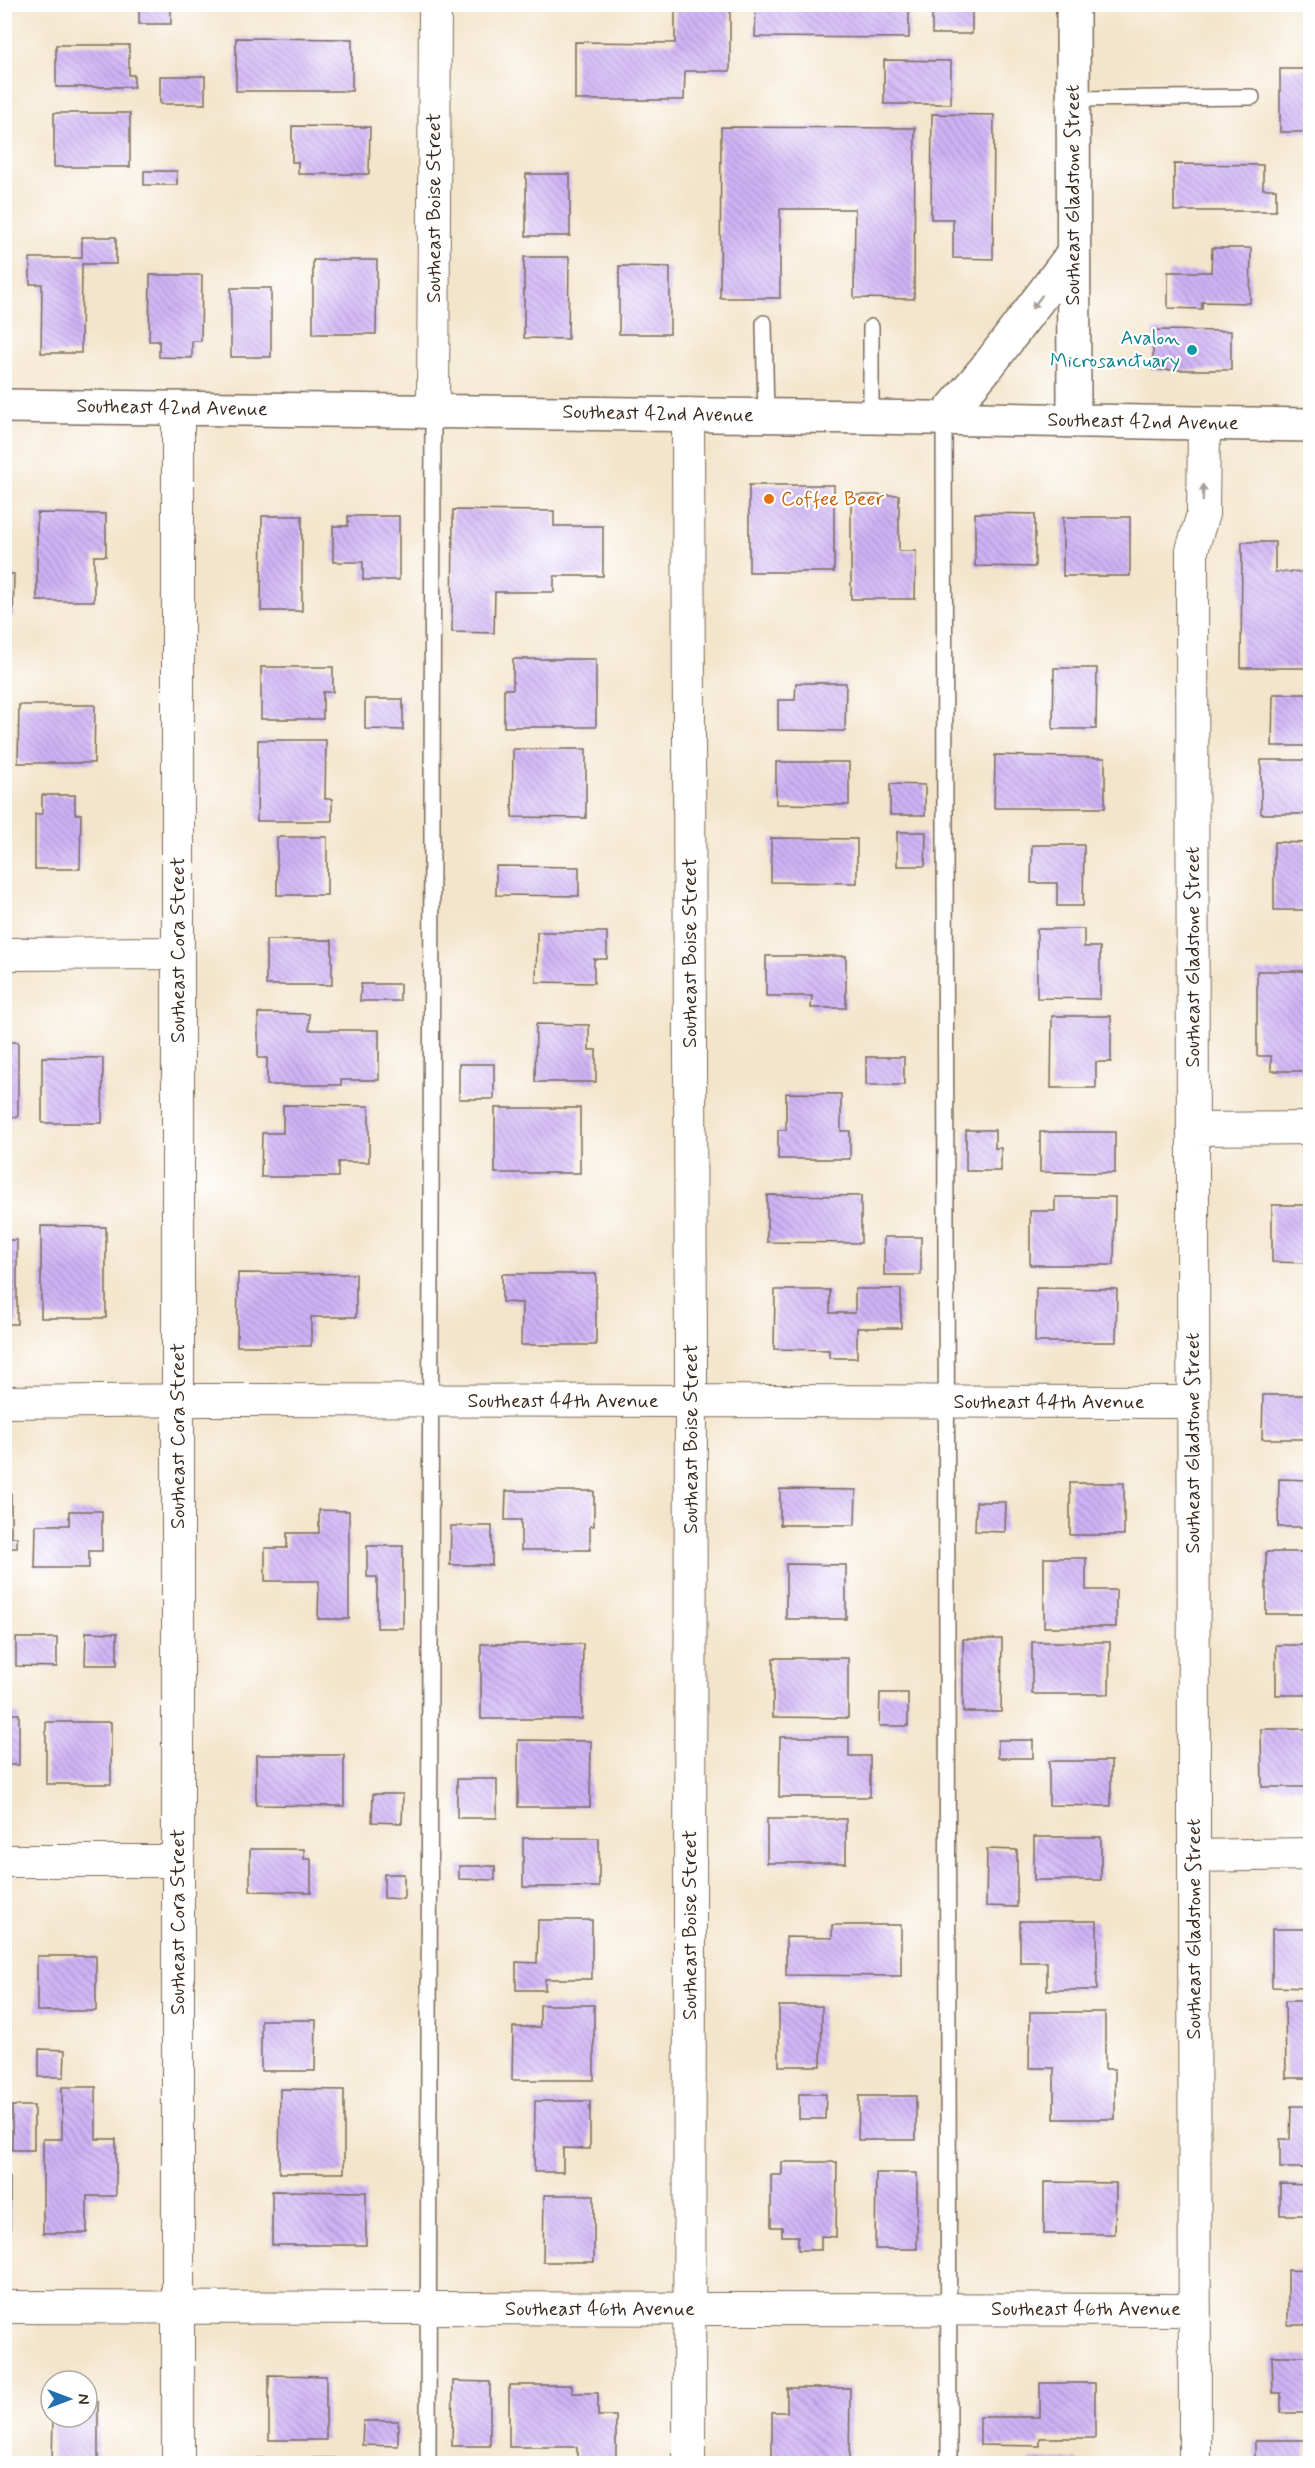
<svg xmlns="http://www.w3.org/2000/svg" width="1315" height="2468" viewBox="0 0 1315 2468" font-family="Mynerve,sans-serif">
<defs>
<pattern id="building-back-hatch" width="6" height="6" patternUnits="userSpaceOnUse" patternTransform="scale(1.5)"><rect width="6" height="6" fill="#cfb3f6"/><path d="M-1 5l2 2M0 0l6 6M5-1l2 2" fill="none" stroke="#a992c7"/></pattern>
</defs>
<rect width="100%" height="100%" fill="#fff"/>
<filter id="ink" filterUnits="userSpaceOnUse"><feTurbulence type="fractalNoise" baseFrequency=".0167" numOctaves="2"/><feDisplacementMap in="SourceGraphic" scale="12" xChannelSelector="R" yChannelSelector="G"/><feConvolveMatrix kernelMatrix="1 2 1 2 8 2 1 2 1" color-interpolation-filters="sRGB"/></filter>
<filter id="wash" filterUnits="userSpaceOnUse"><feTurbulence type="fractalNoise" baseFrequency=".008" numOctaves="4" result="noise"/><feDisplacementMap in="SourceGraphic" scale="24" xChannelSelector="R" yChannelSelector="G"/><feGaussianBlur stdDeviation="1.35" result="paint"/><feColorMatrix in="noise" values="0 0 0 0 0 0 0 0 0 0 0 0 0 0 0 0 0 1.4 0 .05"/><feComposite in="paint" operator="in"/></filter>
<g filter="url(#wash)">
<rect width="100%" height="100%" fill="#f3e5cb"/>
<g id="blocks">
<!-- building -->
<path fill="url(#building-back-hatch)" d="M139,4H171V24H139Z
M675,4H730V71H685L684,100H575V42L675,43Z
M932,4H972V34H932Z
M756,5H909V38L755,37Z
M1306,5H1310V44H1306Z
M236,38L352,39V91H236Z
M56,45H129V75H134V87H56Z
M884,60L951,61V104H884Z
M1280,69H1310V132H1280Z
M160,76H205V104H160Z
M54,113H130V167H54Z
M932,114L994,115L993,259L953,258V219H931Z
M292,126L370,127L369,174H298V162H292Z
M721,127L915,128L914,299L854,298L855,209H780V298H720Z
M1174,164L1263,165V189H1276V211H1174Z
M144,171H177V185H144Z
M526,174H570V236H526Z
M82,237H116V264H82L81,353H41L42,284H30V258H82Z
M1212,248H1251L1250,303L1202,302V309L1168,308V272H1211Z
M524,257H569L568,339L524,338Z
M313,260H377L376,334H313Z
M619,266L670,267V334H619Z
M150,275H202L201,341H192V358L159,357V341H149Z
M231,288H271V357H231Z
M1153,330L1231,331V370H1153Z
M749,485H834V572H749Z
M851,495H899V551H916L915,599H851Z
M453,510L554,511V526H603V576H554V592H495L494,633L452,632Z
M37,513L106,514V556H94V601H37Z
M975,513L1035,514V567L975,566Z
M262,516H302V611H261Z
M348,516H399V580H363V562H333V526H348Z
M1063,517H1130V576H1063Z
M4,539H9L8,574H14L13,616H4Z
M1242,542H1275V572H1310V668H1241Z
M513,659H596V727H504V689H513Z
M261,667H333V692H323V719H261Z
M1054,668H1097L1096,729H1053Z
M796,683H846L845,731L778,730V700H795Z
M1273,694H1310V746H1272Z
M365,699H403V730L365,729Z
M19,705H95L94,763H18Z
M258,740H326L325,799H332V821H257Z
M513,749H586V818L512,817Z
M995,755L1105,758V808H994Z
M1261,760H1310V814H1261Z
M776,762H849V805L776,804Z
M890,784L925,785V815H890Z
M42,795H75V814H81L80,869H35V814H42Z
M897,832H926L925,866H897Z
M277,837H327V895H277Z
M771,838L857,839V883L771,882Z
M1274,842L1310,843V910H1274Z
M1032,845H1084L1083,906H1057V883H1031Z
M496,866L579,867V896L496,895Z
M1037,929H1084V947H1100V999L1037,998Z
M537,932H607V959H594V983L536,982Z
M266,940H332V985H266Z
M766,956H846V1008H811L812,996H766Z
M1257,971H1310V1071H1271V1056H1257Z
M361,984H400V1001H360Z
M258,1013L309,1014V1030H379V1080H341V1085H267V1058H258Z
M1052,1016H1111V1062H1096V1088H1051Z
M536,1024L589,1025V1050H596V1082H535Z
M4,1042H18V1117H4Z
M42,1057L103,1058L102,1123H42Z
M866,1057H904V1085H866Z
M459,1064H494V1099H459Z
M786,1093L841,1094V1131H850V1159H778V1130H786Z
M283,1105L369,1106V1162H338V1177H261L262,1133H283Z
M495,1108H580V1173H495Z
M966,1130H995V1148H1001V1171H966Z
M1040,1132H1115V1173L1040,1172Z
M767,1195L861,1196V1243L767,1242Z
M1055,1197H1115L1114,1265H1030V1211H1055Z
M1272,1205H1310V1263L1272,1262Z
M41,1226L106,1227V1318H41Z
M884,1237H921V1275H884Z
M5,1240H17V1324H5Z
M238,1273L356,1274V1317H311V1346H237Z
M502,1274H596V1345H521L522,1303L502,1302Z
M1036,1288L1117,1289L1116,1342H1035Z
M855,1289H901V1328H857V1358H829V1350L774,1349L775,1290H830V1313H855Z
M1263,1395H1310V1439H1262Z
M1279,1479L1310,1480V1527H1278Z
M1070,1483H1124V1535H1070Z
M780,1489L856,1490L855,1525H780Z
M506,1491H594V1526H590V1550H521V1520H505Z
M4,1494H11V1537H17V1548H4Z
M976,1502H1006L1005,1532L975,1531Z
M319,1510L349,1511V1619H318L319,1581H265V1548H287V1533H319Z
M69,1511H102V1551H89V1568H35L36,1525H69Z
M451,1526H492V1565H450Z
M367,1546H403V1628H377V1577H367Z
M1266,1552H1310V1614H1266Z
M1044,1558H1086V1590H1116V1627H1044Z
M786,1564L846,1565V1619H786Z
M86,1632L117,1633V1665H85Z
M16,1638H57V1667L16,1666Z
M963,1639H1002L1001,1712H963Z
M1032,1642H1110L1109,1694H1032Z
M481,1644H583L582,1719H481Z
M1276,1645H1310V1695H1276Z
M773,1658H848V1718L773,1717Z
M880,1693H908V1726H879Z
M4,1714H19V1765H4Z
M46,1722H111V1784H46Z
M1261,1729H1310V1787H1262Z
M780,1737H849V1756H870V1797H779Z
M518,1740L591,1741L590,1807H518Z
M998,1740H1033V1758H998Z
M256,1755H344V1806L256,1805Z
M1049,1761H1111V1806L1049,1805Z
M457,1779H497V1818H457Z
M373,1794H403L402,1823L372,1822Z
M767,1819H846V1863H767Z
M1034,1837H1101V1880H1034Z
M523,1838H599V1887H523Z
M250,1849H304V1859H311V1892L250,1891Z
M987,1849L1017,1850V1907L986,1906Z
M459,1866H495V1880L459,1879Z
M384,1874H404V1899L384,1898Z
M538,1920H592V1979H545V1990H516V1962L537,1963Z
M1020,1921H1097V1990H1047V1962H1020Z
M832,1925H901V1976L786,1975V1937L832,1938Z
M1272,1929H1310V1988L1272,1987Z
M4,1944H8L7,2031H4Z
M37,1956H96V2011H37Z
M1285,2001H1310V2078H1286Z
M540,2005H594V2080H512L513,2027H540Z
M779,2006H822L821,2066H779Z
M1030,2012H1105V2069H1115V2119H1054V2068H1029Z
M261,2020H316L315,2071H261Z
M39,2049L65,2050L64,2077H39Z
M62,2087H96V2139H116V2196H87V2233H43V2139H62Z
M280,2089L344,2090V2173H279Z
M799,2094H826L825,2119H799Z
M859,2096H916V2140H858Z
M535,2101H590V2149L563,2148V2172H534Z
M12,2106H34V2150H12Z
M1291,2106H1310V2168H1280V2139H1290Z
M782,2162H837L836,2237L821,2236V2250H798V2236H782V2227H771V2175H782Z
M876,2173H917V2249H875Z
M4,2176L10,2177V2236H4Z
M1044,2182L1116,2183L1115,2234H1044Z
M1280,2184L1310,2185V2215H1280Z
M272,2191L366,2192V2245H272Z
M544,2195H594V2262H543Z
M1288,2270L1310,2271V2325H1288Z
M1272,2356H1310V2413H1281V2393H1273Z
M269,2375L326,2376V2440H269Z
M453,2381L490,2382V2446H452Z
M1040,2383H1095V2438H1040V2446L980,2445V2417H1040Z
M509,2385H572V2393H598V2416H616V2464H577V2447H509Z
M787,2388H850L849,2464H772V2412H787Z
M87,2402H98V2463L52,2464L53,2417H87Z
M363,2421H398V2446L362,2445Z
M1255,2440H1306V2464H1255Z
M257,2458H335V2464H257Z
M1031,2460H1078V2464H1031Z"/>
</g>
</g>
<g filter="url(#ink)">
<use href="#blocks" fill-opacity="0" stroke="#7b6b5b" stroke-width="1.5"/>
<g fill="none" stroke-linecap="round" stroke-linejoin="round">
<!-- lane casing -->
<g stroke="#7b6b5b" stroke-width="18">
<path id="lane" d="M1073,99L1252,97
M764,323L766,415
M871,327V417
M944,418L949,2464
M428,2464L433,411"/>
</g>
<!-- street casing -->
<g stroke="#7b6b5b" stroke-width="34">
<path id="street" d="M178,408V2464
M433,411L435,4
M688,415L691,1375L689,2464
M4,954L178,953
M1193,1129L1310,1128
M4,1402L205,1400L1193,1402
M1194,1856L1310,1854
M4,1861H178
M4,2307L1195,2310
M1195,2464L1192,550L1203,514L1204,423"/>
</g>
<!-- secondary casing -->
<g stroke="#7b6b5b" stroke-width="36">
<path id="secondary" d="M1073,4L1074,421
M4,406L871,417L1310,425
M944,418L991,362L1072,255"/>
</g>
<!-- lane -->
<use href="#lane" stroke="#fff" stroke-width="15"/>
<!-- street -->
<use href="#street" stroke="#fff" stroke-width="32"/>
<!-- secondary -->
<use href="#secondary" stroke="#fff" stroke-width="33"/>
</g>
<!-- one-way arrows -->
<defs><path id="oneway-solid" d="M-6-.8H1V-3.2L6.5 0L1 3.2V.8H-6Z" transform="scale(1.5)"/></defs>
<g fill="#a79f9a">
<use href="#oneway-solid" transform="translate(1037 302) rotate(127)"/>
<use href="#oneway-solid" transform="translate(1203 493) rotate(-89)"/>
</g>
</g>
<!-- markers -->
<circle fill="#0f9aa8" stroke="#fff" stroke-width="2" cx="1192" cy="350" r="6"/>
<circle fill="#e8710a" stroke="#fff" stroke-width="2" cx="769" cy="499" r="6"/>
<g text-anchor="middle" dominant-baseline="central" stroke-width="4.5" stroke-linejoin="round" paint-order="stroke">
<!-- street labels -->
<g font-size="20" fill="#3b2a1e" stroke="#fff">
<text transform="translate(1073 195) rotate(-90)">Southeast Gladstone Street</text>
<text transform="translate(434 208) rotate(-90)">Southeast Boise Street</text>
<text transform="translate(172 408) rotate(1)">Southeast 42nd Avenue</text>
<text transform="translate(658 414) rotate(1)">Southeast 42nd Avenue</text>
<text transform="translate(1143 422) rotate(1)">Southeast 42nd Avenue</text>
<text transform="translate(178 950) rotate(-90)">Southeast Cora Street</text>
<text transform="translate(690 953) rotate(-90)">Southeast Boise Street</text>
<text transform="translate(1193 957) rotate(-90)">Southeast Gladstone Street</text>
<text x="563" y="1401">Southeast 44th Avenue</text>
<text x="1049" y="1402">Southeast 44th Avenue</text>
<text transform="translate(178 1436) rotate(-90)">Southeast Cora Street</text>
<text transform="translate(691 1439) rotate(-90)">Southeast Boise Street</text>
<text transform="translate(1193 1443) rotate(-90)">Southeast Gladstone Street</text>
<text transform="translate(178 1922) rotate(-90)">Southeast Cora Street</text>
<text transform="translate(690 1925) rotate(-90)">Southeast Boise Street</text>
<text transform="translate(1194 1929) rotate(-90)">Southeast Gladstone Street</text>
<text x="600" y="2309">Southeast 46th Avenue</text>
<text x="1086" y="2309">Southeast 46th Avenue</text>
</g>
<!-- culture labels -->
<g font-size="20" fill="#0d838f" stroke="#fff" text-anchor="end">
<text x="1180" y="338">Avalon<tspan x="1180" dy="23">Microsanctuary</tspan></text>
</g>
<!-- food labels -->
<g font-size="20" fill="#c56008" stroke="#fff" text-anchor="start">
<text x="781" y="499">Coffee Beer</text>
</g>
</g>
<!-- margin -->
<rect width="1315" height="2468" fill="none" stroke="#fff" stroke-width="24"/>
<!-- north arrow -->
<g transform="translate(69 2399) rotate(90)"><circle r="28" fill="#ffffff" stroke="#b1aaa5" stroke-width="1.5"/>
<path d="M0-4.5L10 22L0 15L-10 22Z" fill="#1f6fb2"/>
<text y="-9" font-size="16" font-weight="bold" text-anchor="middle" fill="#3b2a1e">N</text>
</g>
</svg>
